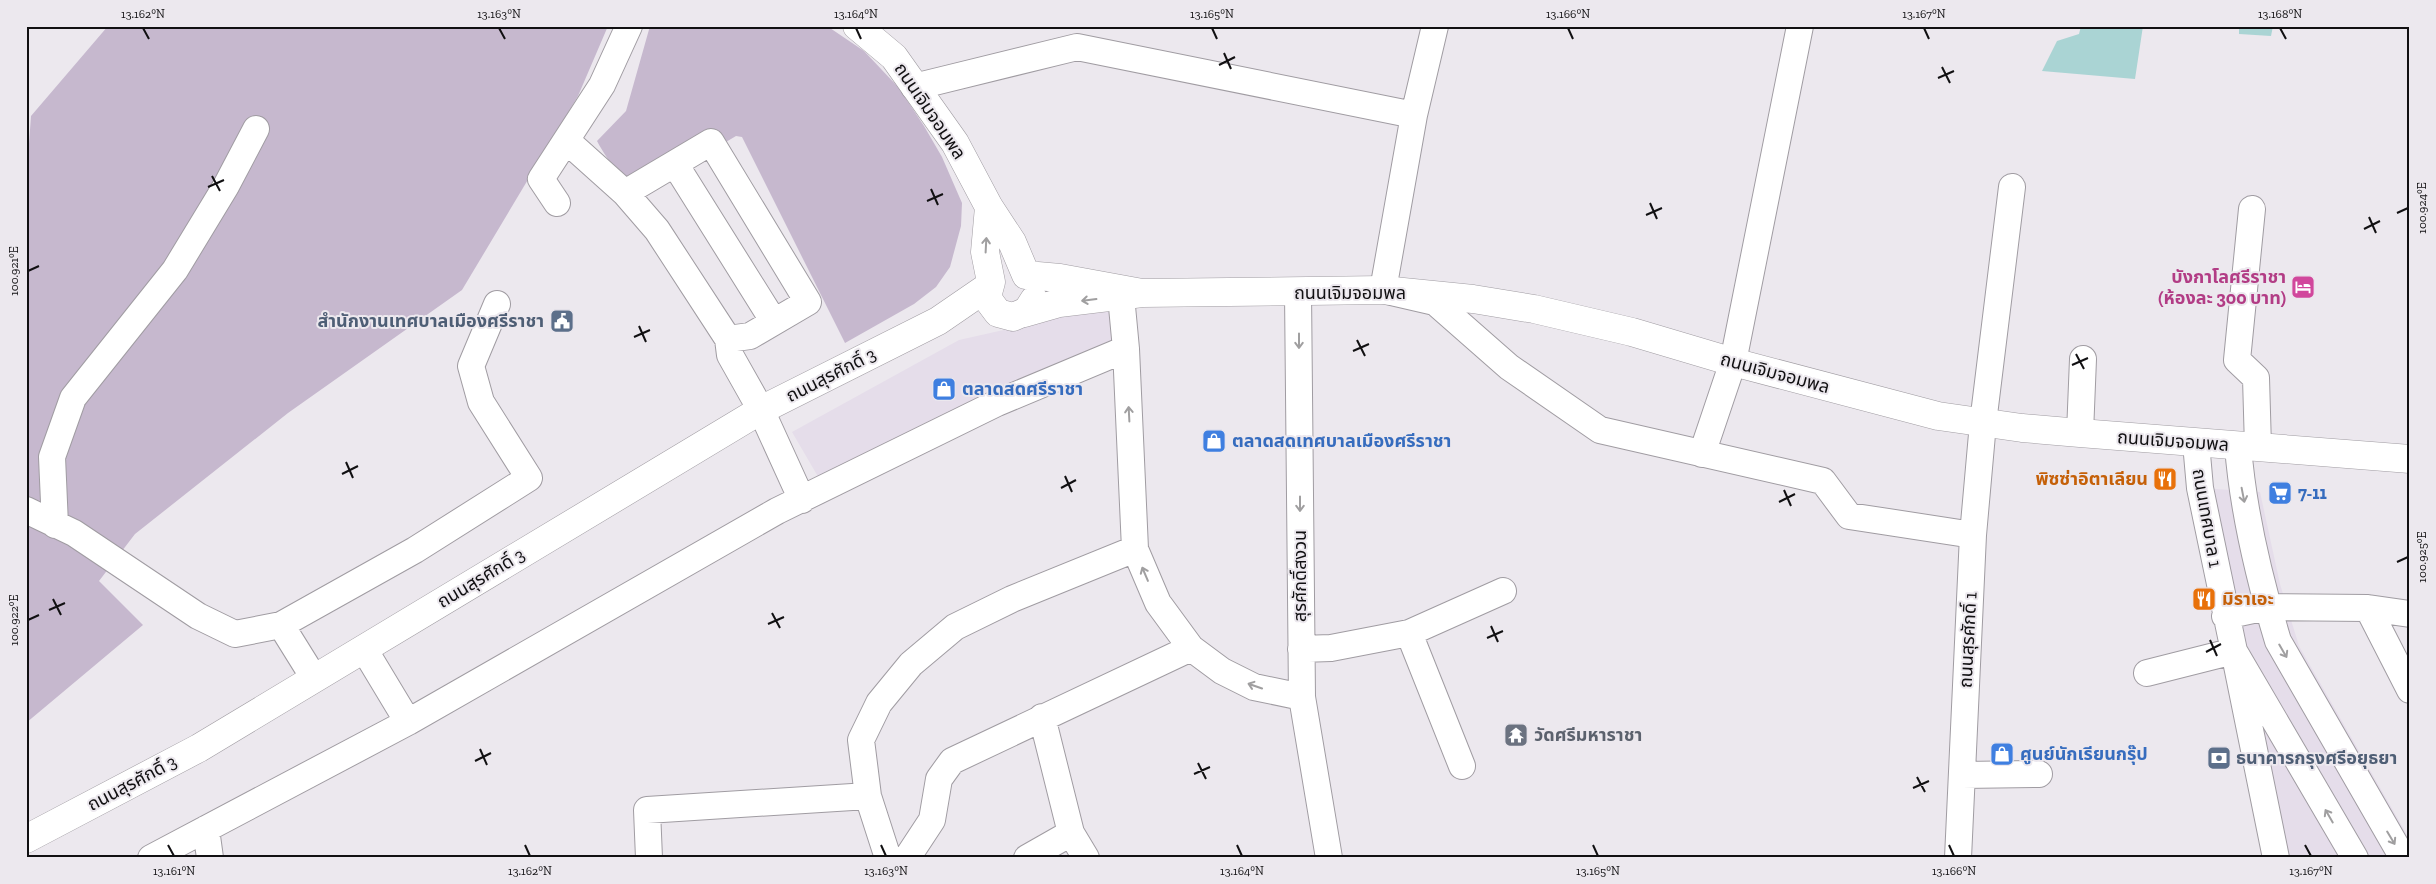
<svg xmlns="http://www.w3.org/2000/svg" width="2436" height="884" viewBox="0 0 2436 884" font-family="'Zilla Slab','Noto Sans Thai',serif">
<rect width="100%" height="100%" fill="#ece8ee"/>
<!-- built -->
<path fill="#e5ddea" d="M1109,306L1114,346L820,480L792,432L959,340Z
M2186,487L2260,492L2280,584L2299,646L2410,840V858H2270L2248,752Z"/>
<!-- green -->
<path fill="#c6b8ce" d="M108,26H608L578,96L462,290L288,413L135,534L99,581L143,625L26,723V185L31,116Z
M650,26H827L864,51L899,88L924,126L942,157L962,203L961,226L950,267L936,287L914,304L845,343L742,137L736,136L647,189C622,180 610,165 597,141L626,111Z"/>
<!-- water -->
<path fill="#aad4d4" d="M2081,26H2143L2135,79L2042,71L2057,41L2079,34Z
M2239,26H2273L2271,36L2239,34Z"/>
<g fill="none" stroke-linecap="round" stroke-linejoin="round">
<!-- minor casing -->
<g stroke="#a09ca2" stroke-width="28">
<path id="minor" d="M1435,26L1414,115L1383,290L1435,302L1509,367L1600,430L1823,481L1849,516L1973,535
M914,87L1077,47L1414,115
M567,141L625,193
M675,164L774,322
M557,203L541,179L602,85L629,26
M2252,209L2237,360L2256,378L2258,447
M1298,292L1302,697L1329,858
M1121,296L1126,349L1135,549L1158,603L1191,648L1222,671L1254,687L1302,697
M728,339L750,336L808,302L711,142L625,193L657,230L728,339L730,355L761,410L802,500
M2080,433L2083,359
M2196,443L2200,488L2234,651L2355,858
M2238,446C2243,512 2259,578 2278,641L2403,858
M1702,454L1733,362L1800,26
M26,510L74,533L198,616L235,634L281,625L415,550L529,478L481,402L471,366L497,304
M55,525L52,457L73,398L175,270L226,186L256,129
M2368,608L2410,690
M2225,616L2267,607L2368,608L2410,614
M281,625L314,678
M1409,633L1462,766
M364,649L408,722
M1301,649L1331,648L1409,633L1503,591
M2147,673L2234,651L2276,858
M1042,717L1071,833L1086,858
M1962,775L2039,774
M206,829L210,858
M151,858L408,722L777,511L997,403L1126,349
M649,858L647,810L868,796
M888,858L868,796L861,740L879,703L911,664L955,627L1012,599L1135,549
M907,858L932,820L939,779L952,761L1191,648
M1027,858L1071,833
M1958,858L1973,535L1983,423L2012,187"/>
</g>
<!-- major casing -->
<g stroke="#a09ca2" stroke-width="29">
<path id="major" d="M857,26L894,57L955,143L989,207L1012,242L1026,275L1060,278L1142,293L1059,303L1024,313
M989,207L985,252L991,282L988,293L989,301L998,313L1013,317L1027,311L1034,300
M1142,293L1383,290L1473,299L1534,309L1632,332L1733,362L1938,416L2022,428L2080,433L2410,459
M26,839L199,748L761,410L938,321L989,286"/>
</g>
<!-- minor -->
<use href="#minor" stroke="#fff" stroke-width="26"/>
<!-- major -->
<use href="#major" stroke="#fff" stroke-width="28"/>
</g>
<!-- one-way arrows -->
<defs><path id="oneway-shaft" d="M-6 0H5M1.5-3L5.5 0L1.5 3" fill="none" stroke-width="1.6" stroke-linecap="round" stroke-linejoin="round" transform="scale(1.25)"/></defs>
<g stroke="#a09fa0">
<use href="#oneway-shaft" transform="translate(986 245) rotate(-87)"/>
<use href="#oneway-shaft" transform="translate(1089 300) rotate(173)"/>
<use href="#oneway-shaft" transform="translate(1299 341) rotate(90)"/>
<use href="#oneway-shaft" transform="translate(1129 414) rotate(-93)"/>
<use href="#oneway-shaft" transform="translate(2243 495) rotate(79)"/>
<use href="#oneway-shaft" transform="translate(1300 504) rotate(90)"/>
<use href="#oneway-shaft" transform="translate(1145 574) rotate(-113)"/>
<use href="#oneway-shaft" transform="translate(2283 651) rotate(60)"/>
<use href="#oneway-shaft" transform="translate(1255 686) rotate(-161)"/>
<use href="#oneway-shaft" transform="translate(2329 816) rotate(-120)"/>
<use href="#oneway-shaft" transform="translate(2391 838) rotate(59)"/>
</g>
<!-- ticks -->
<path fill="none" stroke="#111012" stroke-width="2" d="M143,28L149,39M499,28L505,39M856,28L861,39M1212,28L1217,39M1568,28L1573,39M1924,28L1929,39M2280,28L2286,39M1224,53L1231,69M1219,65L1235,57M1942,67L1950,83M1938,78L1954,71M212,176L220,191M208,187L224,180M931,189L938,205M927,201L943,194M1650,203L1657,219M2397,213L2408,208M1646,215L1662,208M2369,217L2376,233M2364,229L2380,221M28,271L39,266M639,326L646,342M634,337L650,330M1357,340L1365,356M1353,351L1369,344M2076,354L2084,369M2072,365L2088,358M346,462L353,478M342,474L358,466M1065,476L1072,492M1061,488L1076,480M1784,490L1791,506M1779,502L1795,494M2397,562L2408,557M53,599L61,615M49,610L65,603M772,613L780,628M28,620L39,615M768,624L784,617M1491,626L1498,642M1487,638L1503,631M2210,640L2217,656M2206,652L2221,644M480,749L487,765M475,761L491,753M1198,763L1206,779M1194,774L1210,767M1917,777L1925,792M1913,788L1929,781M168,845L174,856M525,845L530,856M881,845L886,856M1237,845L1242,856M1593,845L1598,856M1949,845L1954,856M2305,845L2311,856"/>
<!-- icons -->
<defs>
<g id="hotel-square" transform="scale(1.25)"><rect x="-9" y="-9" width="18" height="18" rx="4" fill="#d1479c" stroke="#ece8ee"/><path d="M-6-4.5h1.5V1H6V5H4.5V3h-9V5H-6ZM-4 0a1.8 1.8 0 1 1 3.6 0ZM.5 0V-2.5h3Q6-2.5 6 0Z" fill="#fff"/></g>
<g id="civic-square" transform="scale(1.25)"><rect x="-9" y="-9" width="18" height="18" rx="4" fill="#5c6f8a" stroke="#ece8ee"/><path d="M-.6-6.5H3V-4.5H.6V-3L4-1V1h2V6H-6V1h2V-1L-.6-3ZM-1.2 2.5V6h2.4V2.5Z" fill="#fff"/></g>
<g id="shop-square" transform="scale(1.25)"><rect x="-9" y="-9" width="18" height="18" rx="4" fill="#3f7fe0" stroke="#ece8ee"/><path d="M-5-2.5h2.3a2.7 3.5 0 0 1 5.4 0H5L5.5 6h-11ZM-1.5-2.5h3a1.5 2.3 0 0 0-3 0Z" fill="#fff"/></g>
<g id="restaurant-square" transform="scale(1.25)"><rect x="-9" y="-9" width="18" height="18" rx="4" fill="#e8710a" stroke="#ece8ee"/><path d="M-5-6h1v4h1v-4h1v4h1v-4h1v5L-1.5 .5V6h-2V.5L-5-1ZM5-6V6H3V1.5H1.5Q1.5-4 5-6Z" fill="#fff"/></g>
<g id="supermarket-square" transform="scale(1.25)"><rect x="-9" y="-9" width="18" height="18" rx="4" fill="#3f7fe0" stroke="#ece8ee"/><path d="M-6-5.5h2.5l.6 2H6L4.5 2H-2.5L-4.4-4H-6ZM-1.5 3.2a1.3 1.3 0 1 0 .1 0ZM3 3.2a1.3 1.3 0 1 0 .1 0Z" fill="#fff"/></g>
<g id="temple-square" transform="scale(1.25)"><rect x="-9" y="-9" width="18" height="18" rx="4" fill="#6b7280" stroke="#ece8ee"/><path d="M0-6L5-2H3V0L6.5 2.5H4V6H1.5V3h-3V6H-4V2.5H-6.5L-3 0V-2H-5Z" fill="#fff"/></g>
<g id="bank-square" transform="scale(1.25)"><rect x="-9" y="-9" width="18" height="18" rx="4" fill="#5c6f8a" stroke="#ece8ee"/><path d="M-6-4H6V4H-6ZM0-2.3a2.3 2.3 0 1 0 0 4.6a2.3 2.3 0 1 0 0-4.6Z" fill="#fff"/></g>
</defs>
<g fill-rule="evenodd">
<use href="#hotel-square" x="2303" y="287"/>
<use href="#civic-square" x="562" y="321"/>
<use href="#shop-square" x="944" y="389"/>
<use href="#shop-square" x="1214" y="441"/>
<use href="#restaurant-square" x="2165" y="479"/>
<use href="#supermarket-square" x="2280" y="493"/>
<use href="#restaurant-square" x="2204" y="599"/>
<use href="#temple-square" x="1516" y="735"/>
<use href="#shop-square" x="2002" y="754"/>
<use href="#bank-square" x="2219" y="758"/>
</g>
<g text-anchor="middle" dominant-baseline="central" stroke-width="4" stroke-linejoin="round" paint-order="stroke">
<!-- street labels -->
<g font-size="18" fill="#111012" stroke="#ece8ee">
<text transform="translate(930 111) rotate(56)">ถนนเจิมจอมพล</text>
<text x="1350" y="293">ถนนเจิมจอมพล</text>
<text transform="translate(1775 373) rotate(15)">ถนนเจิมจอมพล</text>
<text transform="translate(831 375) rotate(-27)">ถนนสุรศักดิ์ 3</text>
<text transform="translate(2173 441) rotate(4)">ถนนเจิมจอมพล</text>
<text transform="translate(2207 518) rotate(80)">ถนนเทศบาล 1</text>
<text transform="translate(1300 576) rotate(-90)">สุรศักดิ์สงวน</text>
<text transform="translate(481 578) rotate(-31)">ถนนสุรศักดิ์ 3</text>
<text transform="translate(1968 640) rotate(-87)">ถนนสุรศักดิ์ 1</text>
<text transform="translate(132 783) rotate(-28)">ถนนสุรศักดิ์ 3</text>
</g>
<!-- hotel labels -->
<g font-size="18" font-weight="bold" fill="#b23c85" stroke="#ece8ee" text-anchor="end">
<text x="2286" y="277">บังกาโลศรีราชา<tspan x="2286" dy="21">(ห้องละ 300 บาท)</tspan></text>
</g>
<!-- service labels -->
<g font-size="18" font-weight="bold" fill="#4e5e75" stroke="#ece8ee" text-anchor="end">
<text x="544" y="321">สำนักงานเทศบาลเมืองศรีราชา</text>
<text x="2236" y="758" text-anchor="start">ธนาคารกรุงศรีอยุธยา</text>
</g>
<!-- shop labels -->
<g font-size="18" font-weight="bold" fill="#366cbe" stroke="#ece8ee" text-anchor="start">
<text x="962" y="389">ตลาดสดศรีราชา</text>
<text x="1232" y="441">ตลาดสดเทศบาลเมืองศรีราชา</text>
<text x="2298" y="493">7-11</text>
<text x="2020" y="754">ศูนย์นักเรียนกรุ๊ป</text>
</g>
<!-- food labels -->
<g font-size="18" font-weight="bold" fill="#c56008" stroke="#ece8ee" text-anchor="end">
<text x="2148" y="479">พิซซ่าอิตาเลียน</text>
<text x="2222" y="599" text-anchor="start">มิราเอะ</text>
</g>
<!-- worship labels -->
<g font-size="18" font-weight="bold" fill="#5b616d" stroke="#ece8ee" text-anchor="start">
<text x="1534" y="735">วัดศรีมหาราชา</text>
</g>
</g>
<!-- border -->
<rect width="2436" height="884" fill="none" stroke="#ece8ee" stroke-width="55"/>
<rect x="28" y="28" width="2380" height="828" fill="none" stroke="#111012" stroke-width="2"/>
<g font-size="12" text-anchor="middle" fill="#111012">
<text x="143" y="18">13.162°N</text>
<text x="499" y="18">13.163°N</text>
<text x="856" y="18">13.164°N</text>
<text x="1212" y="18">13.165°N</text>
<text x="1568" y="18">13.166°N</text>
<text x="1924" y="18">13.167°N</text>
<text x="2280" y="18">13.168°N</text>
<text transform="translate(2422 208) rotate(-90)" y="4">100.924°E</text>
<text transform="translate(14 271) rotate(-90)" y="4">100.921°E</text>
<text transform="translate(2422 557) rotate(-90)" y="4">100.925°E</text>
<text transform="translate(14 620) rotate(-90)" y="4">100.922°E</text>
<text x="174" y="875">13.161°N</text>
<text x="530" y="875">13.162°N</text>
<text x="886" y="875">13.163°N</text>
<text x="1242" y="875">13.164°N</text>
<text x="1598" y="875">13.165°N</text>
<text x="1954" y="875">13.166°N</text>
<text x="2311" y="875">13.167°N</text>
</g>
</svg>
